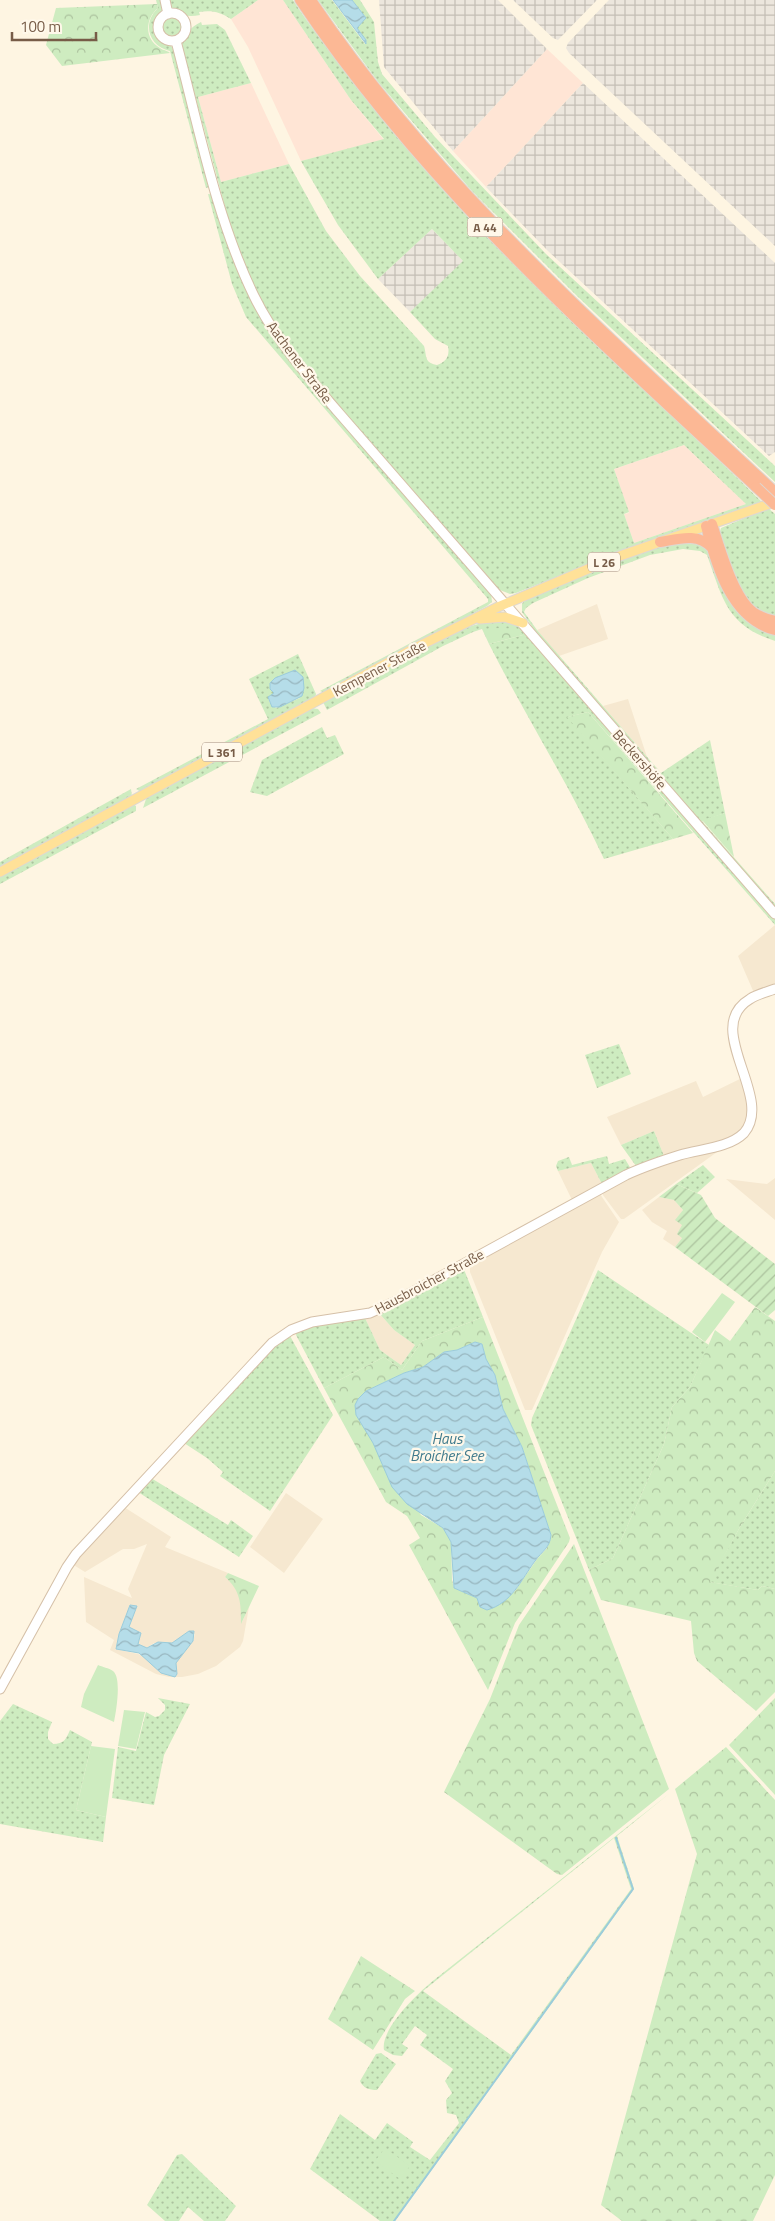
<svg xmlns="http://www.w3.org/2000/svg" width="775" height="2221" viewBox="0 0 775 2221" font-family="'Titillium Web',sans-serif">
<defs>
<pattern id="industrial-grid" width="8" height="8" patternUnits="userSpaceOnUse" patternTransform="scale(1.25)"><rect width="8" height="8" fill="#ece6dd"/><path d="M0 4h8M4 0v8" fill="none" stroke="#c4beb5"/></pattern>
<pattern id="grass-dots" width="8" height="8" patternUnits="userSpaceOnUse" patternTransform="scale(1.25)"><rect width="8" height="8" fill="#ceecc0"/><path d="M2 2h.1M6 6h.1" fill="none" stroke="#acc29e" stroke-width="1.8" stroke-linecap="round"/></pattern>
<pattern id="forest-crowns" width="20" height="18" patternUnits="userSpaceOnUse" patternTransform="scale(1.25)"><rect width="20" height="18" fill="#ceecc0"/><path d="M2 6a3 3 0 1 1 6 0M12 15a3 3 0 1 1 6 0" fill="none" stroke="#acc29e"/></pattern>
<pattern id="garden-furrows" width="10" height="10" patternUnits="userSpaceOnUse" patternTransform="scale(1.25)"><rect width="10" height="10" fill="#ceecc0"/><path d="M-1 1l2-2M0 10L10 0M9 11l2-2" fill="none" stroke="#acc29e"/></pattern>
<pattern id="water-waves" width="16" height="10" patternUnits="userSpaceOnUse" patternTransform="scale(1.25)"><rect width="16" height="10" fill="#b5dde9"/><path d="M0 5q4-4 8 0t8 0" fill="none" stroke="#98b6bf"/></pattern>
</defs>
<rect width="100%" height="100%" fill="#fef5e2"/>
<!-- residential -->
<path fill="#f6e8d0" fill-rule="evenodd" d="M597,604L608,639L559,656L537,630Z
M628,699L647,757L603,706Z
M775,925V987L754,993L738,956Z
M744,1077L751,1106L743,1130L726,1140L664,1156L654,1131L621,1145L607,1117L696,1081L703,1097Z
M724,1147L624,1219H621L603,1195V1191L627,1178L674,1160Z
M591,1163L602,1184L572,1200L558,1171Z
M775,1178V1220L726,1179L767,1184Z
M600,1194L619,1222L602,1252L532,1410H525L470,1272V1265Z
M659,1197L674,1200L683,1210L676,1220L682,1224V1238L675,1247L663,1239L667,1231L652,1222L642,1210Z
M379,1313L394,1330L415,1345L401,1365L380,1350L365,1318Z
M286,1493L323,1519L284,1573L250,1547Z
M124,1507L171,1537L165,1547L228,1573L225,1577L233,1584L241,1599L242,1622L249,1607L243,1641L240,1647L216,1666L198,1674L182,1677H169L156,1674L110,1650L114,1640L86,1622L84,1577L132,1598L128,1589L147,1544L134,1549H123L85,1572L72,1564ZM130,1605L131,1620L129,1627L138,1644L141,1647L147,1648L154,1643H172L189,1631L195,1634L193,1641L176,1663L177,1674L161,1673L142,1655L116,1649L119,1634Z"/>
<!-- commercial -->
<path fill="#ffe5d5" d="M258,0H283L351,100L384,140L301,161L248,47L231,19Z
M547,49L583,83L486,187L453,151Z
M251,83L289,164L221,182L198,97Z
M684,445L746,504L634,543L624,514L629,513L614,469Z"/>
<!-- industrial -->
<path fill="url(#industrial-grid)" d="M379,0H498L547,49L453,151L384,67Z
M513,0H597L558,40L553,38Z
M609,0H775V246L569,53L566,48L568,43Z
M583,83L775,263V452L769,456L548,251L486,187Z
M432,229L464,262L410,312L378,279Z"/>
<!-- grass -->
<path fill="url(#grass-dots)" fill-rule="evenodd" d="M156,0H161L162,11L156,22L155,30L159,37L172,47L179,62L211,186L206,188L170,51C148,46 142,23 158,8Z
M168,0H258L231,19C220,12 212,10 199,12L200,15C186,18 174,15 168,0Z
M283,0H293C308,24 327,47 344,70C464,232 618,362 762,502L610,556L516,593L510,594L500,590L299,360L275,326L256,293L232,233L182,47C182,35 191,27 201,22L202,25L217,24L225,30L251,83L198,97L221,182L289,164L326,231L360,276L424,346C427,356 424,363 437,365C446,362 450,356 448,346L435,339L410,312L463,261L432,229L378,279L338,225L301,161L384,139L351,100ZM684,445L746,504L634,543L624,514L629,512L614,469Z
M318,0H332L365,44L366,40L357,28L366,18L352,0H360L374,22L378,62L382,74L435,137L546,254L775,466V482L577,296L472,191L379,83Z
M160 27a12 12 0 1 1 24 0a12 12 0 1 1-24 0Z
M208,194L215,195L270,331L491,593L492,602L487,606L325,693L320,691L488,602V599L246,317L232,284Z
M768,508L775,514V619L758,611L742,593L719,535L721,528Z
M697,540L708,547L729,600L735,608L744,618L775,633V641C726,625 723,599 707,555L700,551L683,549L650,555L588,578L533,603L526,608L524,612L537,630L661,773L710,740L725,813L702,821L775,904V908L574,679L533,628L522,612V604L525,600L651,548Z
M500,620L512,622L520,628L775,918V925L588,712L568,717L673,839L604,859C570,786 526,717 489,644L523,635L482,629L473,632L443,646L327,710L323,702C350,687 377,673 404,658C435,642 465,623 500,620Z
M298,654L316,694L315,698L141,792L136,789L268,719L249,679ZM273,691L300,698L276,708L270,703L268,698L273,696Z
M311,708L318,709L321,713L143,808L147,796Z
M322,727L327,738L335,735L344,754L267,796L250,792L262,760Z
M131,789L132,797L0,868V862Z
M133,804L136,806V811L0,884V875Z
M619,1044L631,1074L597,1088L585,1055Z
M654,1131L664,1156L636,1166L621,1145Z
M607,1156L609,1164L625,1159L631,1169L602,1184L591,1163L558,1171L556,1166L558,1161L569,1157L572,1165Z
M703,1165L715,1177L697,1193L676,1184Z
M463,1267L483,1317L422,1341L402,1370L384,1357L324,1388L296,1335L297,1330L310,1326L365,1318L380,1350L401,1365L415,1345L394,1330L379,1313Z
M598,1270L709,1345L690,1387L672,1407L664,1444L613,1558L589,1570L531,1425L532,1418Z
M289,1334L333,1415L270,1511L220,1476L223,1472L207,1458L184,1443L273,1347Z
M775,1471V1589L762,1586L758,1590L709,1582L740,1527Z
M151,1478L228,1525L231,1520L253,1536L239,1557L138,1492Z
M158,1698L190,1704L164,1755L154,1805L112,1798L118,1747L136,1751L146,1712L155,1717L159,1716L165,1710V1705Z
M13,1704L52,1722L48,1732V1739L53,1744C64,1744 66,1739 70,1730L92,1742L76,1810L106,1817L103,1842L0,1824V1721Z
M670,1793L617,1836L634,1889L395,2221H380L310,2169L340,2114L375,2140L387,2123L413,2142L410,2147L430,2160L459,2123L456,2115L447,2113L446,2100L452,2093L445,2081L453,2069L420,2045L427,2035L415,2026L402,2044L408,2048L402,2056L393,2055L384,2050C380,2029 418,1993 434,1980ZM614,1838L631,1889L511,2055L423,1991Z
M381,2053L396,2064L377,2090C369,2090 363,2088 360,2081L376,2054Z
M182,2154L236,2206L225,2221H204L188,2207L179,2221H165L147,2205L177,2155Z"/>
<!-- forest -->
<path fill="url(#forest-crowns)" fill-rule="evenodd" d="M157,4L158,8C145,19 144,39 160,48C164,51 167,50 170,53L62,66L46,45L56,8Z
M500,628L518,629L523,635L489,644L482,629Z
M588,712L693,833L673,839L567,717Z
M725,813L734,857L702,820Z
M755,1307L775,1321V1471L740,1527L710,1582L758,1590L762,1586L775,1589V1692L756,1711L697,1661L694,1653L691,1621L601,1600L589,1570L613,1558L664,1444L672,1407L690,1387L715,1330L730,1341Z
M483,1317L570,1538L569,1542L515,1623L488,1690L409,1545L420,1538L407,1516L386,1502L324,1388L384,1357L402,1370L422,1341ZM475,1342L482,1344L486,1359L495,1375L503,1409L522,1447L551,1535L547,1548L537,1559L515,1591L487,1610L480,1607L477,1598L454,1588L452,1580L451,1542L443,1528L421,1515L356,1415L366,1391L404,1373L423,1367L444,1352L457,1350Z
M574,1544L669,1789L562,1875L557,1874L444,1792L490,1699L519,1625Z
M228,1573L259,1586L241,1624C241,1604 241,1591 225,1577Z
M775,1698V1795L729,1745Z
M726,1747L775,1800V2175L753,2221H622L601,2205L697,1854L675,1789Z
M361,1956L415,1991L405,1999L373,2050L328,2019Z"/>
<!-- garden -->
<path fill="url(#garden-furrows)" d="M676,1184L701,1195L715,1218L775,1264V1310L768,1316L675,1247L682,1238L677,1234L682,1225L675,1220L683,1210L674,1200L659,1197Z"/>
<!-- pitch -->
<path fill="#ceecc0" d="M722,1293L735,1302L705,1342L692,1332Z
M98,1665C102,1667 109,1668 113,1671C122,1678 116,1712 114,1722L81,1707L84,1694Z
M124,1710L145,1712L136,1749L118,1746Z
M91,1746L115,1749L106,1817L76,1810Z
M385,2148L410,2166L400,2179L375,2161Z"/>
<!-- water -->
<path fill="url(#water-waves)" stroke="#9bccdb" d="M333,0H352L366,18L357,28L366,40V44Z
M295,670L303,677L304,688L302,696L280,707H272L268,697L274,693L270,689V683L275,678Z
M475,1342L482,1344L486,1359L495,1375L503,1409L522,1447L551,1535C550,1548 542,1551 535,1561C521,1580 512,1603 487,1610L480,1607L477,1598L454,1588L451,1542L443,1528L407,1504L392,1487L373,1443L356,1415L355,1405L358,1399L366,1391L404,1373L423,1367L444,1352L457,1350Z
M130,1605L137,1606L129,1627L141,1633L138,1644L147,1648L158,1642L172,1643L189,1631H194L193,1641L176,1663L177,1674L175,1677L161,1673L139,1653L116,1649L119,1634Z"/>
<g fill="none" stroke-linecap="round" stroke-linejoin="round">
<!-- stream -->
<path stroke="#9bccdb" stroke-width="2" d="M394,2221L633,1889L616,1838"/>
<!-- secondary casing -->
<g stroke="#d5c0a8" stroke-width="11">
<path id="secondary" d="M165,0L168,14
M158 27a14 14 0 1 1 28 0a14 14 0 1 1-28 0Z
M176,41C198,124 216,218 254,296C275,339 308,377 339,413L775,914
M0,1689L67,1567L76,1554L272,1343L291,1330L312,1322L370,1313L394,1302L626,1175C643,1167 661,1161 680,1155C700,1149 729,1148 744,1133C775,1097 701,1028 750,999C757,994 767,992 775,989"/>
</g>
<!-- primary casing -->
<g stroke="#ded8d3" stroke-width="11">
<path id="primary" d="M480,619L505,617L523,623
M0,872L413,649L498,607L614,558L775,502"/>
</g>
<!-- highway casing -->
<g stroke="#ded8d3" stroke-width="12">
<path id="highway" d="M300,0C424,186 593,335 756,487
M311,0C437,188 611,338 775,492
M712,524C720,548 733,597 753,612C760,617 767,619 775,621
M706,526C716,565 731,619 775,630
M660,542C678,539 698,532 712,548"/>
</g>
<!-- secondary -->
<use href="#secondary" stroke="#fff" stroke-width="9"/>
<!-- primary -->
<use href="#primary" stroke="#ffe198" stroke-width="9"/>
<!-- highway -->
<use href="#highway" stroke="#fcb895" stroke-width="10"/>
<!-- highway-bridge casing -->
<g stroke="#ded8d3" stroke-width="12" stroke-linecap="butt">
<path id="highway-bridge" d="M756,487L775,505"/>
</g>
<!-- highway-bridge -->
<use href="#highway-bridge" stroke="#fcb895" stroke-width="10"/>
</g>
<g text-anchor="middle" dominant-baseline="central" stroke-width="4.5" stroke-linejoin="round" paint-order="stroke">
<!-- shield labels -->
<g fill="#fff8ea" stroke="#a08b78" stroke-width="1">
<rect x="467.5" y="217.5" width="35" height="19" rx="4"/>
<rect x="588" y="552.5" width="32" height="19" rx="4"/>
<rect x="202" y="742.5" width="40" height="19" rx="4"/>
</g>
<g font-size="12" font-weight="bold" fill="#775c47">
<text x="485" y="227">A 44</text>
<text x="604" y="562">L 26</text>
<text x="222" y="752">L 361</text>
</g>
<!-- street labels -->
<g font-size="14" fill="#775c47" stroke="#fff8ea">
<text transform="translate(300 362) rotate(53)">Aachener Straße</text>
<text transform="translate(379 668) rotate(-28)">Kempener Straße</text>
<text transform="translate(640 759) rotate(49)">Beckershöfe</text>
<text transform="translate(429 1281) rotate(-28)">Hausbroicher Straße</text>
</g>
<!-- water labels -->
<g font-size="15" font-style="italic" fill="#3f7a8c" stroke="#fff8ea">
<text x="447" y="1438">Haus<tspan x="447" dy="17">Broicher See</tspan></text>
</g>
</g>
<!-- scale -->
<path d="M12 32v8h84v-8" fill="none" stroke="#775c47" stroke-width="2.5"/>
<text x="20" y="32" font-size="15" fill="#775c47" stroke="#fff8ea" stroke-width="4" paint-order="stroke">100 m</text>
</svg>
